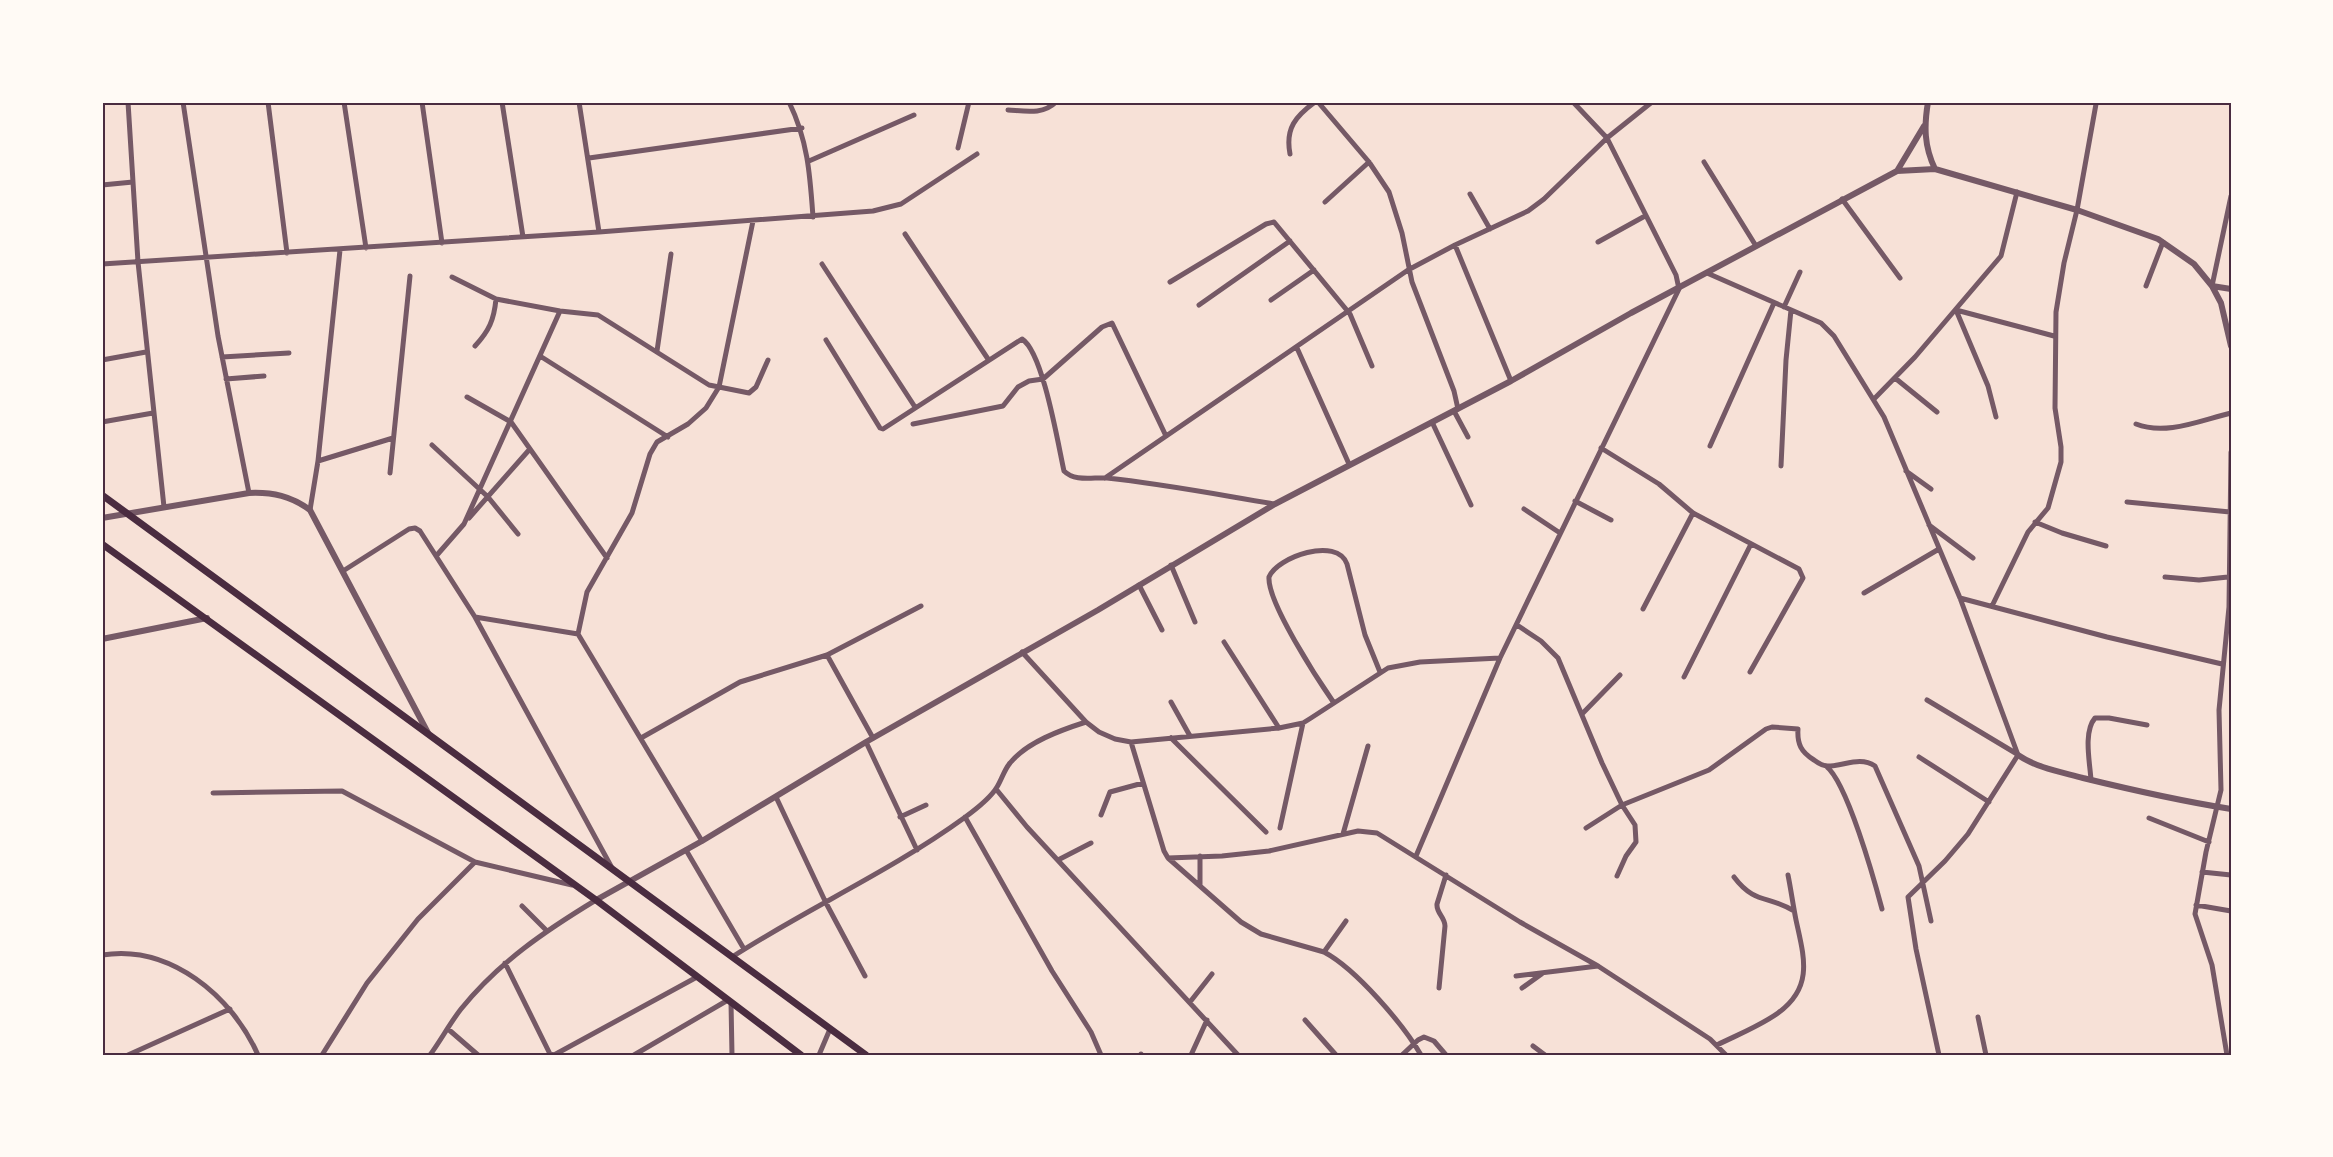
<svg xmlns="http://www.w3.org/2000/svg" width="2333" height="1157" viewBox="0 0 2333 1157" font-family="Rubik,sans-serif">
<rect width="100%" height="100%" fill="#f7e1d7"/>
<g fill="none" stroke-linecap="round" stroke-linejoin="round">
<!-- minor -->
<path stroke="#755966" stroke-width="5" d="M128,102L138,262L164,507
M183,102L218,336L249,493
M268,102L287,253
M344,102L366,248
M422,102L442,243
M502,102L523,237
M579,102L599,232
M789,102C808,141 810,175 813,217
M1318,102L1369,162L1389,192L1402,233L1412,282L1454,391L1458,409
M1008,110C1025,111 1043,115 1056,102
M958,148L969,102
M1290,154C1285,128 1296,116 1315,102
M589,158L802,128
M809,161L914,115
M1704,162L1756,246
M102,185L133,182
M1470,194L1490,229
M1842,199L1900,278
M1325,202L1369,162
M905,234L988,359
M1598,242L1645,216
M1455,245L1511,381
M102,264L599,232L873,211L901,204L977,154
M822,264L915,407
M1707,273L1821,323L1834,336L1884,417L1960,598L2018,755
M452,277L496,299L560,311L598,315L709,385L749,393L756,387L768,360
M1170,282L1266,224L1274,222L1350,314L1372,366
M2146,286L2163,242
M2212,286L2231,196
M1271,300L1314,270
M1199,305L1290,241
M1784,307L1800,272
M1956,310L1988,386L1996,417
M1956,310L2054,336
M826,340L880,428L883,429L1022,339C1043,352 1058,444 1064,471C1075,482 1093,477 1107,478C1164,484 1220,495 1275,504
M475,346C489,331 494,320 496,299
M1297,348L1349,464
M657,351L671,254
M540,356L668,437
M222,357L289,353
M102,360L146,352
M1895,378L1937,412
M226,379L264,376
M467,397L511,422L607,558
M1874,399L1915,357L2001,256L2017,192
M1454,411L1468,437
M102,422L153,413
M1432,422L1471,505
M913,424L1003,406L1018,387L1029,381L1043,379L1102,327L1112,323L1166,436
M2136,424C2166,436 2201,420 2231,413
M432,445L488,497L518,534
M1710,446L1774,303
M1601,448L1659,484L1693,513L1799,569L1803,578L1750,672
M318,461L393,438
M1781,466L1786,360L1791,310
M1906,471L1931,489
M390,473L410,276
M1105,478L1408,270L1455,245L1528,211L1544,199L1607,138L1652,102
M1575,501L1611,520
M2127,502L2230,512
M1524,509L1560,533
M310,510L318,461L340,250
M469,518L529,450
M2035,522L2062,533L2106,546
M1929,525L1973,558
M437,555L464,524L560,311
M1171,565L1195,622
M343,571L409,529L415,528L420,531L475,617L612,868
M2165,577L2199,580L2228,577
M1139,585L1162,630
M1864,593L1939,549
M1960,598L2107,637L2222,664
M1992,606L2028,532L2048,508L2061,462V447L2055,408L2056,312L2064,263L2077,210L2096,104
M1643,609L1693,513
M475,617L578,634
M1517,625L1541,641L1558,658L1602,763L1622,805L1635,825L1636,842L1626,856L1617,876
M1224,642L1279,728
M1022,652L1086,722L1099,732L1115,739L1131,742L1279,728L1303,723L1311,718L1388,668L1420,662L1500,658
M827,655L873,738
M1684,677L1751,544
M1927,700L2017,754
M1171,702L1190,736
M1334,703C1318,680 1267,602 1269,577C1277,557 1337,536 1347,564L1365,635L1380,672
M1582,714L1620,675
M641,738L740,682L827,655L921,606
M1171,738L1266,832
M866,742L917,850
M1131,742L1164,851L1168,858L1241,922L1261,934L1324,952C1356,969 1403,1024 1421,1055
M1919,757L1989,802
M1826,766C1847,782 1874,879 1882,909
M2091,780C2090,763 2083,732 2095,718H2109L2147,725
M996,789L1027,827L1238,1055
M213,793L342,791L475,862
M776,797L826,903L865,976
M1101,815L1110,792L1143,783
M900,817L926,805
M965,817L1052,971L1091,1032L1101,1055
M2149,818L2209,842
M1280,828L1303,723
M1586,828L1622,805L1709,770L1766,729L1772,727L1798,729C1797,744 1801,752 1814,760C1818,763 1823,766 1828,766C1844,766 1860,756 1875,766L1919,866L1931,921
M1343,834L1368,746
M702,841L578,634L587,592L632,513L650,454L657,442L688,424L706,408L719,387L753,221
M686,850L744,949
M1416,856L1500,658L1679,289L1676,275L1607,138L1573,102
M1168,858L1222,856L1269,851L1358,831L1377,833L1520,922L1598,966L1710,1039L1726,1055
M1058,860L1091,843
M2202,872L2231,875
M1734,877C1755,905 1769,895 1794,911
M1200,886V856
M2196,905L2231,911
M522,906L546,930
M1324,952L1346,921
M102,955C170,944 232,996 258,1055
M732,957C808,908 891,871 964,818C975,810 990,799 997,787C1002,779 1004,770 1010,763C1027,742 1061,730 1086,722
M505,963L550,1054L554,1055L697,977
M1516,976L1598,966
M1439,988L1445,926C1445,917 1436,913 1437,904L1446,875
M1522,988L1543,973
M731,1002L732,1055
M1190,1002L1212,974
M1978,1017L1986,1055
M1305,1020L1336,1055
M448,1029L478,1055
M1717,1045C1737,1035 1760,1026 1778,1013C1814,987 1804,957 1796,920C1793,905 1791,890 1788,875
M1533,1046L1545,1055
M1141,1054V1055
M128,1055L230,1009
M322,1055L367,983L418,919L475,862L572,885
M430,1055C441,1040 450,1023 461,1009C499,962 545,931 596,900
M634,1055L728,1000
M819,1055L830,1029
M1191,1055L1207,1020
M1402,1055L1418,1040L1424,1037L1434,1041L1446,1055
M1939,1055L1916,949L1908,897L1945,861L1968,834L2018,755
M2227,1055L2212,965L2195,914L2206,852L2221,790L2219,710L2229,607L2231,452"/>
<!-- tertiary -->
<path stroke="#755966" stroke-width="6" d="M1928,102C1924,126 1924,146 1935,169
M1897,171L1924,126
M2212,286L2231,289
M102,518L249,493C273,492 291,496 310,510L428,733
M102,639L207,618
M2018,755C2037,768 2061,772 2083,778C2132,790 2181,801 2231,809
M596,900L702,841L866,742L1098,610L1275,504L1511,381L1631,313L1897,171L1935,169L2077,210L2158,239L2194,264L2212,286L2221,303L2231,346"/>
<!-- secondary -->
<path stroke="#4a2c40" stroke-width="7" d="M102,495L866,1055
M102,544L596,900L801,1055"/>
</g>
<!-- border -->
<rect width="2333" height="1157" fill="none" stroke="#fffaf5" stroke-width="207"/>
<rect x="104" y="104" width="2126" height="950" fill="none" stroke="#4a2c40" stroke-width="2"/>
</svg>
